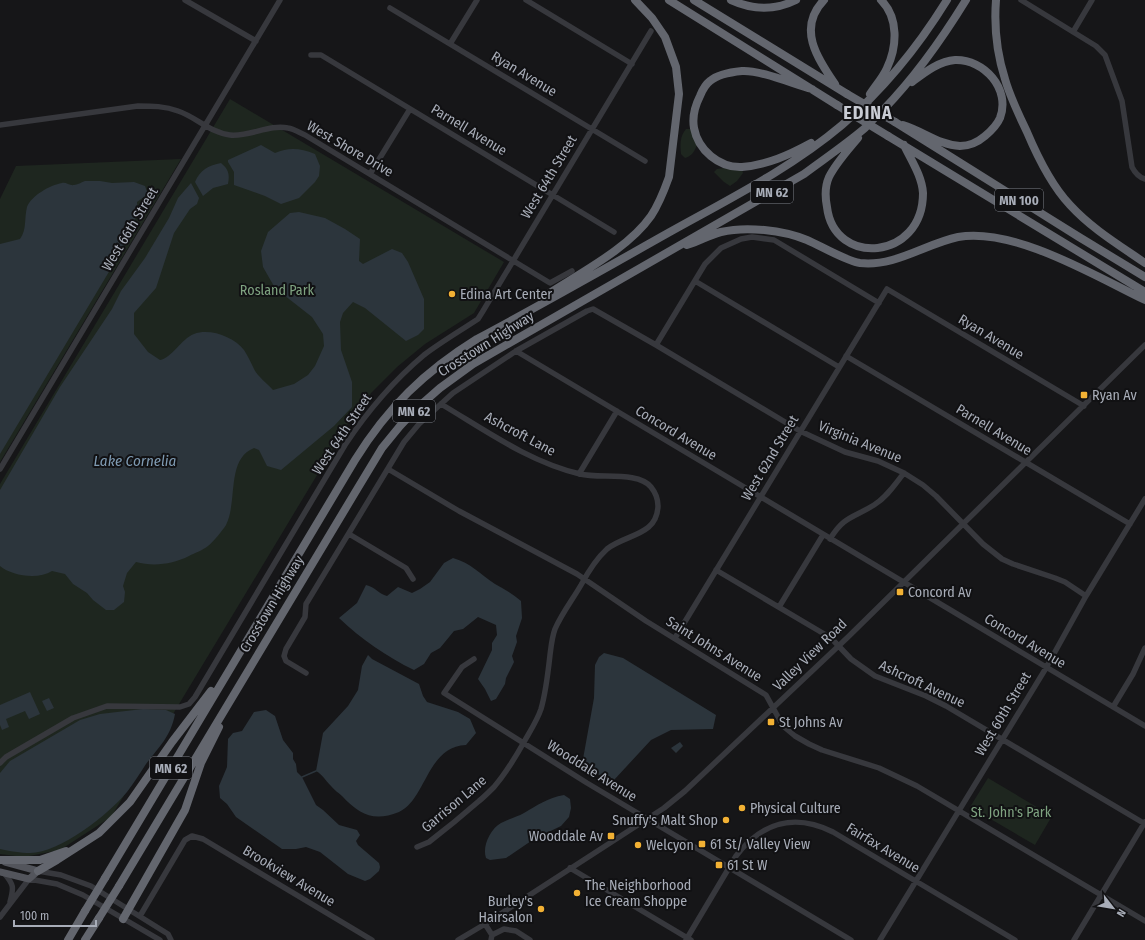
<svg xmlns="http://www.w3.org/2000/svg" width="1145" height="940" viewBox="0 0 1145 940" font-family="'Fira Sans Condensed',sans-serif">
<rect width="100%" height="100%" fill="#161618"/>
<!-- green -->
<path fill="#1e261f" d="M230,99L504,262L474,313L425,344L397,367L372,392L352,417L111,817L60,850L24,857L0,854V484Z
M686,129H691L697,145C694,152 692,156 685,158L681,154C680,145 680,136 686,129Z
M181,159L0,462V199L16,166Z
M724,168L742,170L743,173L737,181L730,186L724,182L714,172L717,169Z
M988,778L1052,816L1035,845L970,807Z"/>
<!-- water -->
<path fill="#2c353c" d="M261,145L275,153C289,147 300,148 315,154L320,166L319,176L315,182L299,198L281,204L265,196L234,185V172L228,162V160Z
M221,163C228,169 230,173 228,184L213,188L203,196L195,182C200,170 209,165 221,163Z
M85,181H100L112,183L134,182L145,186L148,194L137,202L138,215L133,222L129,235L116,260L0,454V244L20,239C27,229 24,219 27,207C31,196 50,185 62,183C66,182 70,186 74,185C77,185 82,182 85,181Z
M191,183L199,198L197,204L190,209L174,233L156,288L134,313V334L148,352L160,360C172,358 181,339 194,334C210,328 234,337 244,350C248,356 251,363 254,369C258,377 267,383 273,390L294,384L308,375L315,366L324,346L323,334L312,317L275,288L263,267L261,251L268,232L290,213L299,212L325,218L345,229L360,239L359,261L363,264L392,249L402,253L408,262L424,299V329L418,335L406,341L365,308L353,302L343,313L340,322L341,350L352,382V407L334,426L281,470L267,466L259,450L254,448C226,459 238,501 226,525C223,530 213,542 208,546C203,550 195,553 189,556C173,564 154,567 136,562L127,573L123,586L125,592L124,602L114,610H106L93,600L87,593L73,584L65,574L52,571C38,580 12,576 0,566V490L60,387L112,309L121,291L145,258L169,218L178,198Z
M453,558C471,563 480,574 495,584C504,589 513,594 521,601L522,618L516,636L517,642L512,656L514,662L506,678L505,684L496,699L491,701L485,689L478,679L492,650V643L497,635L496,625L478,617L463,629L454,631L440,648L431,653L424,664L414,670C387,657 361,639 339,618L357,603L366,585C375,587 379,594 387,596L398,587L412,593L420,589L430,582L444,563Z
M604,653L623,658L716,715L713,729L671,730L651,740L614,780C602,779 588,769 583,759L594,698L595,665L599,657Z
M368,655L372,659L419,684L423,696L427,702L458,712L470,719L476,733L466,745C427,746 426,800 399,812C374,822 360,815 342,796C339,793 334,790 331,786C325,780 323,775 316,771L323,733L348,706L358,690L362,666Z
M30,692L40,714L29,719L25,711L6,719L9,727L2,730L0,725V705Z
M49,698L54,708L47,711L42,701Z
M143,709L166,710L175,714C171,736 159,747 146,764C140,773 134,783 127,792C109,814 60,853 30,853C21,853 9,851 0,849V773L10,761L80,720L100,714Z
M266,710L275,716L283,740L293,753V759L296,764L297,772L302,777L316,805L323,810L339,825L357,830L360,835L356,841L358,845L379,863L380,867L379,871L370,879L365,881L348,874L320,852L306,847L296,849H282L236,817L227,804L220,798L219,786L227,767L228,739L233,733L242,731L254,712Z
M680,742L683,746L676,753L671,748Z
M564,795L570,799L571,808L569,817L561,826L534,839L506,858L490,860L486,858C482,847 490,829 501,823C508,819 517,817 524,813C538,805 547,798 564,795Z"/>
<g fill="none" stroke-linecap="round" stroke-linejoin="round">
<!-- stream -->
<path stroke="#2c353c" stroke-width="1.5" d="M302,777L316,771"/>
<!-- minor -->
<path stroke="#37383d" stroke-width="5.5" d="M185,0L256,41
M526,0L632,64
M1021,0L1096,46L1105,55L1122,101L1132,167C1135,173 1138,177 1145,179
M390,8L645,161
M1073,32L1092,0
M450,44L477,0
M311,55H321L614,232
M0,125L138,106C152,106 165,106 178,111C196,117 211,133 230,135C250,137 269,124 288,128C294,129 300,133 305,135L550,283L572,271
M370,174L410,109
M695,281L839,367
M656,345L705,264L721,248L741,239L752,237L774,240L879,303
M516,351L1145,726
M846,356L1130,524
M0,469L280,0
M388,469L459,511L577,574L646,621L766,695L783,726L795,736L809,744L822,750L879,768L917,786L1145,921
M579,474L617,411
M349,534L406,568L413,579
M830,539C844,516 853,518 874,505C887,497 895,484 904,473
M716,570L831,638L851,659L875,676L926,696L946,706L1145,824
M779,607L823,535
M675,638L887,289L1084,406
M474,659L462,667L444,693L587,783L851,940
M306,673L286,661L284,656L286,649L305,617L306,604L404,442L419,424L453,393L516,351L587,311L593,309L656,345L800,431L845,452L878,461L904,473L923,485L936,496L983,544L1002,559L1013,564L1055,578L1065,582L1086,596
M1113,707L1133,674L1145,648
M0,763L6,757L73,718L107,706L180,707L189,704L195,697L345,445C367,412 393,381 424,355C441,342 460,331 478,319L483,311L651,31
M417,847L429,842C446,829 463,815 479,801C484,797 489,792 494,787C505,774 515,758 524,742C530,731 537,721 541,709C546,692 548,673 550,655C551,647 552,637 555,629C562,613 573,599 581,585C588,572 596,559 607,549C626,534 657,536 658,506C658,500 655,492 651,487C638,471 600,479 580,474C529,462 485,430 441,404
M570,868L691,940
M38,871L61,875L91,886L168,934L171,940
M4,873C14,885 14,887 10,902
M140,916L185,840L192,836L203,839L372,940
M0,917L29,879L57,884L83,895L160,940
M485,924L492,935L491,940
M492,935L504,929L516,931L530,940
M458,940L485,924L664,808L685,791L848,637L1145,345
M686,940L736,856C762,822 795,813 833,832L1015,940
M880,940L1046,668L1086,596L1145,499
M1074,940L1145,822"/>
<!-- major -->
<path stroke="#53555c" stroke-width="7" d="M5,862L38,871
M0,872L29,879L38,871"/>
<!-- highway -->
<path stroke="#63666e" stroke-width="8" d="M669,0L837,105
M694,0L847,94
M731,0C753,10 774,11 796,0
M824,0C797,28 817,58 835,84
M996,0C994,26 997,54 1005,79C1010,97 1019,115 1027,132C1038,158 1051,185 1070,205C1092,229 1119,245 1145,263
M870,94C876,85 883,77 887,68C897,47 899,18 881,0
M895,122L1079,237L1145,277
M903,125C923,131 939,145 960,146C969,146 978,142 985,136C991,131 997,125 1000,118C1011,89 984,59 955,60C939,61 924,73 912,82
M888,136L1145,292
M858,138C848,150 836,163 829,177C825,186 825,197 827,207C834,267 923,261 923,193C922,176 911,160 904,145
M811,143C789,155 767,165 742,167C719,168 698,150 694,128C692,117 695,106 700,96C702,91 706,84 710,81C718,74 732,72 742,71C761,70 793,84 812,89
M687,245C698,242 709,235 721,232C746,226 783,230 807,240C821,246 846,261 860,263C895,267 925,244 958,237C1014,227 1095,276 1145,300
M545,296C578,274 628,249 651,216C659,204 664,191 669,177L679,94L676,67L665,37L652,18L635,0
M0,860H40L66,851
M38,871L57,860L99,833L130,802L172,742L211,691
M105,878L355,460C388,407 424,372 477,339C541,305 604,269 668,233C727,200 790,169 842,125C884,89 918,47 947,0
M119,886L353,496L382,448L400,426L415,410L440,388L473,364L804,174C824,159 845,145 865,128C871,122 877,115 884,109C916,76 942,39 966,0
M123,919L185,810L201,763L219,727
M68,940L85,911
M85,940L99,918"/>
<!-- highway-bridge -->
<path stroke="#63666e" stroke-width="8" d="M847,94L895,122
M837,105L888,136
M85,911L105,878
M99,918L119,886"/>
</g>
<!-- markers -->
<g fill="#f2b134" stroke="#111113" stroke-width="1.5">
<circle cx="452" cy="294" r="4"/>
<rect x="1080" y="391" width="8" height="8" rx="2"/>
<rect x="896" y="588" width="8" height="8" rx="2"/>
<rect x="767" y="718" width="8" height="8" rx="2"/>
<circle cx="742" cy="808" r="4"/>
<circle cx="726" cy="820" r="4"/>
<rect x="607" y="832" width="8" height="8" rx="2"/>
<rect x="698" y="840" width="8" height="8" rx="2"/>
<circle cx="638" cy="845" r="4"/>
<rect x="715" y="861" width="8" height="8" rx="2"/>
<circle cx="577" cy="893" r="4"/>
<circle cx="541" cy="909" r="4"/>
</g>
<g text-anchor="middle" dominant-baseline="central" stroke-width="4" stroke-linejoin="round" paint-order="stroke">
<!-- shield labels -->
<g fill="#111113" stroke="#7b7e86" stroke-width="1">
<rect x="751" y="181" width="42" height="22" rx="3"/>
<rect x="995" y="189" width="48" height="22" rx="3"/>
<rect x="393" y="400" width="42" height="22" rx="3"/>
<rect x="150" y="757" width="42" height="22" rx="3"/>
</g>
<g font-size="13" font-weight="bold" fill="#a8adb8">
<text x="772" y="192">MN 62</text>
<text x="1019" y="200">MN 100</text>
<text x="414" y="411">MN 62</text>
<text x="171" y="768">MN 62</text>
</g>
<!-- street labels -->
<g font-size="14" fill="#a8adb8" stroke="#111113">
<text transform="translate(524 74) rotate(31)">Ryan Avenue</text>
<text transform="translate(469 130) rotate(31)">Parnell Avenue</text>
<text transform="translate(350 149) rotate(30)">West Shore Drive</text>
<text transform="translate(549 177) rotate(-59)">West 64th Street</text>
<text transform="translate(130 229) rotate(-59)">West 66th Street</text>
<text transform="translate(991 337) rotate(31)">Ryan Avenue</text>
<text transform="translate(486 344) rotate(-32)">Crosstown Highway</text>
<text transform="translate(994 430) rotate(31)">Parnell Avenue</text>
<text transform="translate(676 433) rotate(31)">Concord Avenue</text>
<text transform="translate(342 434) rotate(-56)">West 64th Street</text>
<text transform="translate(520 434) rotate(28)">Ashcroft Lane</text>
<text transform="translate(860 442) rotate(22)">Virginia Avenue</text>
<text transform="translate(770 458) rotate(-59)">West 62nd Street</text>
<text transform="translate(272 604) rotate(-59)">Crosstown Highway</text>
<text transform="translate(1025 641) rotate(31)">Concord Avenue</text>
<text transform="translate(714 649) rotate(32)">Saint Johns Avenue</text>
<text transform="translate(810 655) rotate(-44)">Valley View Road</text>
<text transform="translate(922 684) rotate(25)">Ashcroft Avenue</text>
<text transform="translate(1003 714) rotate(-59)">West 60th Street</text>
<text transform="translate(592 771) rotate(32)">Wooddale Avenue</text>
<text transform="translate(454 804) rotate(-40)">Garrison Lane</text>
<text transform="translate(883 848) rotate(31)">Fairfax Avenue</text>
<text transform="translate(289 876) rotate(31)">Brookview Avenue</text>
</g>
<!-- park labels -->
<g font-size="14" fill="#7fa381" stroke="#111113">
<text x="277" y="290">Rosland Park</text>
<text x="1011" y="812">St. John's Park</text>
</g>
<!-- poi labels -->
<g font-size="14" fill="#a8adb8" stroke="#111113" text-anchor="start">
<text x="460" y="294">Edina Art Center</text>
<text x="1092" y="395">Ryan Av</text>
<text x="908" y="592">Concord Av</text>
<text x="779" y="722">St Johns Av</text>
<text x="750" y="808">Physical Culture</text>
<text x="718" y="820" text-anchor="end">Snuffy's Malt Shop</text>
<text x="603" y="836" text-anchor="end">Wooddale Av</text>
<text x="710" y="844">61 St/ Valley View</text>
<text x="646" y="845">Welcyon</text>
<text x="727" y="865">61 St W</text>
<text x="585" y="885">The Neighborhood<tspan x="585" dy="16">Ice Cream Shoppe</tspan></text>
<text x="533" y="901" text-anchor="end">Burley's<tspan x="533" dy="16">Hairsalon</tspan></text>
</g>
<!-- water labels -->
<g font-size="15" font-style="italic" fill="#7f9bb3" stroke="#111113">
<text x="135" y="461">Lake Cornelia</text>
</g>
<!-- district labels -->
<g font-size="18" font-weight="bold" letter-spacing="1" fill="#c9ccd4" stroke="#111113">
<text x="868" y="113">EDINA</text>
</g>
</g>
<!-- north arrow -->
<g transform="translate(1113 908) rotate(121)" stroke="#111113" stroke-width="3" paint-order="stroke">
<path d="M0-3L7 15L0 10L-7 15Z" fill="#a8adb8"/>
<text y="-6" font-size="11" font-weight="bold" text-anchor="middle" fill="#a8adb8">N</text>
</g>
<!-- scale -->
<path d="M14 920v6h82v-6" fill="none" stroke="#a8adb8" stroke-width="2"/>
<text x="20" y="920" font-size="12" fill="#a8adb8" stroke="#111113" stroke-width="3" paint-order="stroke">100 m</text>
</svg>
